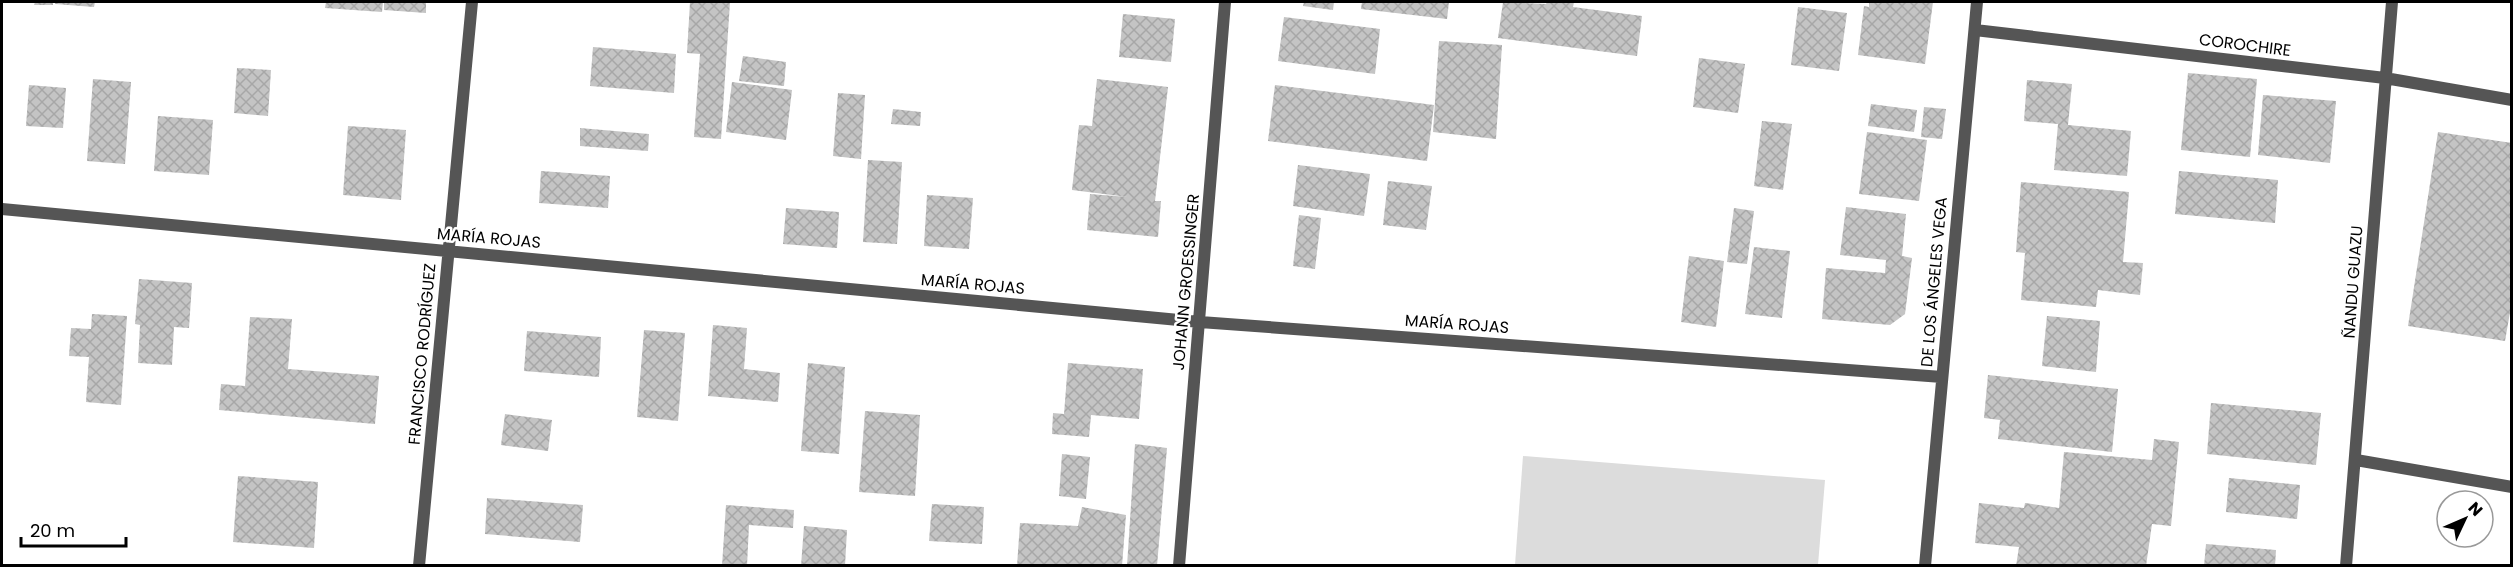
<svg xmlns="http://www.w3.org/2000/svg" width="2513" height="567" viewBox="0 0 2513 567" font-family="Poppins,sans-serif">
<defs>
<pattern id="building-cross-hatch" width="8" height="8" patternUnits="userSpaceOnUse" patternTransform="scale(1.5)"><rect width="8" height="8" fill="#c4c4c4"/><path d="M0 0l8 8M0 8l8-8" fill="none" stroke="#a7a7a7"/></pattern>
</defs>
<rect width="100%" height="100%" fill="#fff"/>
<!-- garden -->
<path fill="#dcdcdc" d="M1523,456L1825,480L1818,565H1515Z"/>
<!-- building -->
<path fill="url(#building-cross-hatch)" d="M35,2H53V5H34Z
M55,2H95L94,7L55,4Z
M326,2H383L382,12L325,8Z
M384,2H426V13L384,10Z
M690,2H730L721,139L694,137L700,54L687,53Z
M1304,2H1334L1333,10L1303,6Z
M1362,2H1449L1447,19L1361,9Z
M1503,2L1546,4L1547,2H1574L1573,7L1642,16L1637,56L1498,38Z
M1869,2H1933L1925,64L1858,55L1864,6L1869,7Z
M1798,7L1847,13L1839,71L1791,65Z
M1123,14L1175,19L1171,62L1119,57Z
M1284,17L1380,29L1375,74L1278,61Z
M1439,41L1502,45L1496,139L1433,132Z
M593,47L676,54L674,93L590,86Z
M743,56L786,62L784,86L739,81Z
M1699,58L1745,64L1738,113L1693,107Z
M237,68L271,70L268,116L234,113Z
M2188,73L2257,79L2250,157L2181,150Z
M93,79L131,82L125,164L87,161Z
M1097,79L1168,87L1155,201H1161L1158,237L1087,230L1090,194L1128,197L1072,190L1079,125L1092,126Z
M2027,80L2072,84L2068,125L2131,131L2127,176L2054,170L2058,124L2024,121Z
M732,82L792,90L786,140L726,132Z
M29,85L66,88L63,128L26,126Z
M1275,85L1434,105L1427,161L1268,141Z
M838,93L865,95L861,159L833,156Z
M2263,95L2336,101L2330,163L2258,155Z
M1871,104L1917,110L1914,132L1868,126Z
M1924,107L1946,109L1942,139L1921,137Z
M893,109L921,112L920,126L891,124Z
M158,116L213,120L209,175L154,171Z
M1762,121L1792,124L1783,190L1754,186Z
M348,126L406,130L401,200L343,195Z
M580,128L649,134L648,151L580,146Z
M1867,132L1927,140L1919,201L1859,194Z
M2438,132L2512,143V301L2505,341L2408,326Z
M868,160L902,162L897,244L863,242Z
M1298,165L1370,174L1364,216L1293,206Z
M541,171L610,176L608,208L539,203Z
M2179,171L2278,180L2275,223L2175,214Z
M1388,181L1432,186L1426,230L1383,225Z
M2021,182L2129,192L2123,262L2143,263L2140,295L2098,290L2096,307L2021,300L2025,253L2016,252Z
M927,195L973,198L969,249L924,246Z
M1846,207L1906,214L1902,256L1912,258L1905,314L1890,325L1822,319L1826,268L1885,273L1886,260L1840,255Z
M786,208L839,212L837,248L783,244Z
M1734,208L1754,211L1747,264L1727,262Z
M1299,215L1321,218L1315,269L1293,266Z
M1754,247L1790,251L1782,318L1745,314Z
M1689,256L1724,261L1716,327L1681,322Z
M139,279L192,283L189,328L174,327L172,365L138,363L140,325L135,324Z
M92,314L127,316L121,405L86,402L89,357L69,356L71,328L91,329Z
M2047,316L2100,321L2096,372L2042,366Z
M250,317L292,319L288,369L379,376L375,424L219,410L221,384L245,386Z
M713,325L747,328L744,369L780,373L778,402L708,396Z
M644,330L685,333L678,421L637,417Z
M527,331L601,337L599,377L524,371Z
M808,363L845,367L839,454L801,451Z
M1068,363L1143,369L1139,419L1091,415L1089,437L1052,434L1053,413L1064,414Z
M1988,375L2118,389L2112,452L1998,439L2000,420L1984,418Z
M2211,403L2321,413L2316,465L2207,454Z
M865,411L920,415L915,496L859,492Z
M505,414L552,420L548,451L501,445Z
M2154,439L2179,442L2171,526L2152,524L2146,566H2016L2019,547L1975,543L1979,503L2024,508L2025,503L2059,508L2064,452L2152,460Z
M1135,444L1167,448L1157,566H1127Z
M1062,454L1090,457L1086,499L1059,496Z
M238,476L318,482L314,548L233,542Z
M2229,478L2300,485L2297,519L2226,512Z
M487,498L583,505L580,542L485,534Z
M932,504L984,507L982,544L929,541Z
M726,505L794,510L793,528L749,525L747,566H722Z
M1082,507L1126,515L1122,566H1017L1020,523L1078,526Z
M804,526L847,530L845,566H801Z
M2206,544L2276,550L2275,566H2204Z"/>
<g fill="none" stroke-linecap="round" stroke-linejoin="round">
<!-- minor -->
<path stroke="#555" stroke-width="12" d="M1975,30L2385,78L2512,100
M2,209L1200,322L1942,377
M2356,460L2512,487
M419,566L472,2
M1179,566L1225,2
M1925,566L1977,2
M2346,566L2392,2"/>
</g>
<g text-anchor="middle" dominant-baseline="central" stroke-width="5" stroke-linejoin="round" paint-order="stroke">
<!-- street labels -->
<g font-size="16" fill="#000" stroke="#fff">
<text transform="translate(2245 45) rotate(7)">COROCHIRE</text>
<text transform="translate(489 238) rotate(5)">MARÍA ROJAS</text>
<text transform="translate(1186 282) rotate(-85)">JOHANN GROESSINGER</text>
<text transform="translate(1934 282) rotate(-85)">DE LOS ÁNGELES VEGA</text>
<text transform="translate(2353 282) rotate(-86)">ÑANDU GUAZU</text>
<text transform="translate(973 284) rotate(5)">MARÍA ROJAS</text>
<text transform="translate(1457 324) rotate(4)">MARÍA ROJAS</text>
<text transform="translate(422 354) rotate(-85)">FRANCISCO RODRÍGUEZ</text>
</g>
</g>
<!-- border -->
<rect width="2513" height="567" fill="none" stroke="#000000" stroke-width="6"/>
<!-- north arrow -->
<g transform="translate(2465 519) rotate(46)"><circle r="28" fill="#ffffff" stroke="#999999" stroke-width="1.5"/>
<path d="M0-4.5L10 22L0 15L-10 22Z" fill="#000000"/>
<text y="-9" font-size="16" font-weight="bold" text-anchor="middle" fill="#000000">N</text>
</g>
<!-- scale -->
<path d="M21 537v9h105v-9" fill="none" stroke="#000000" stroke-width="3"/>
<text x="30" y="537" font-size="18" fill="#000000" stroke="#ffffff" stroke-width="4.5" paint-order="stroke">20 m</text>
</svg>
